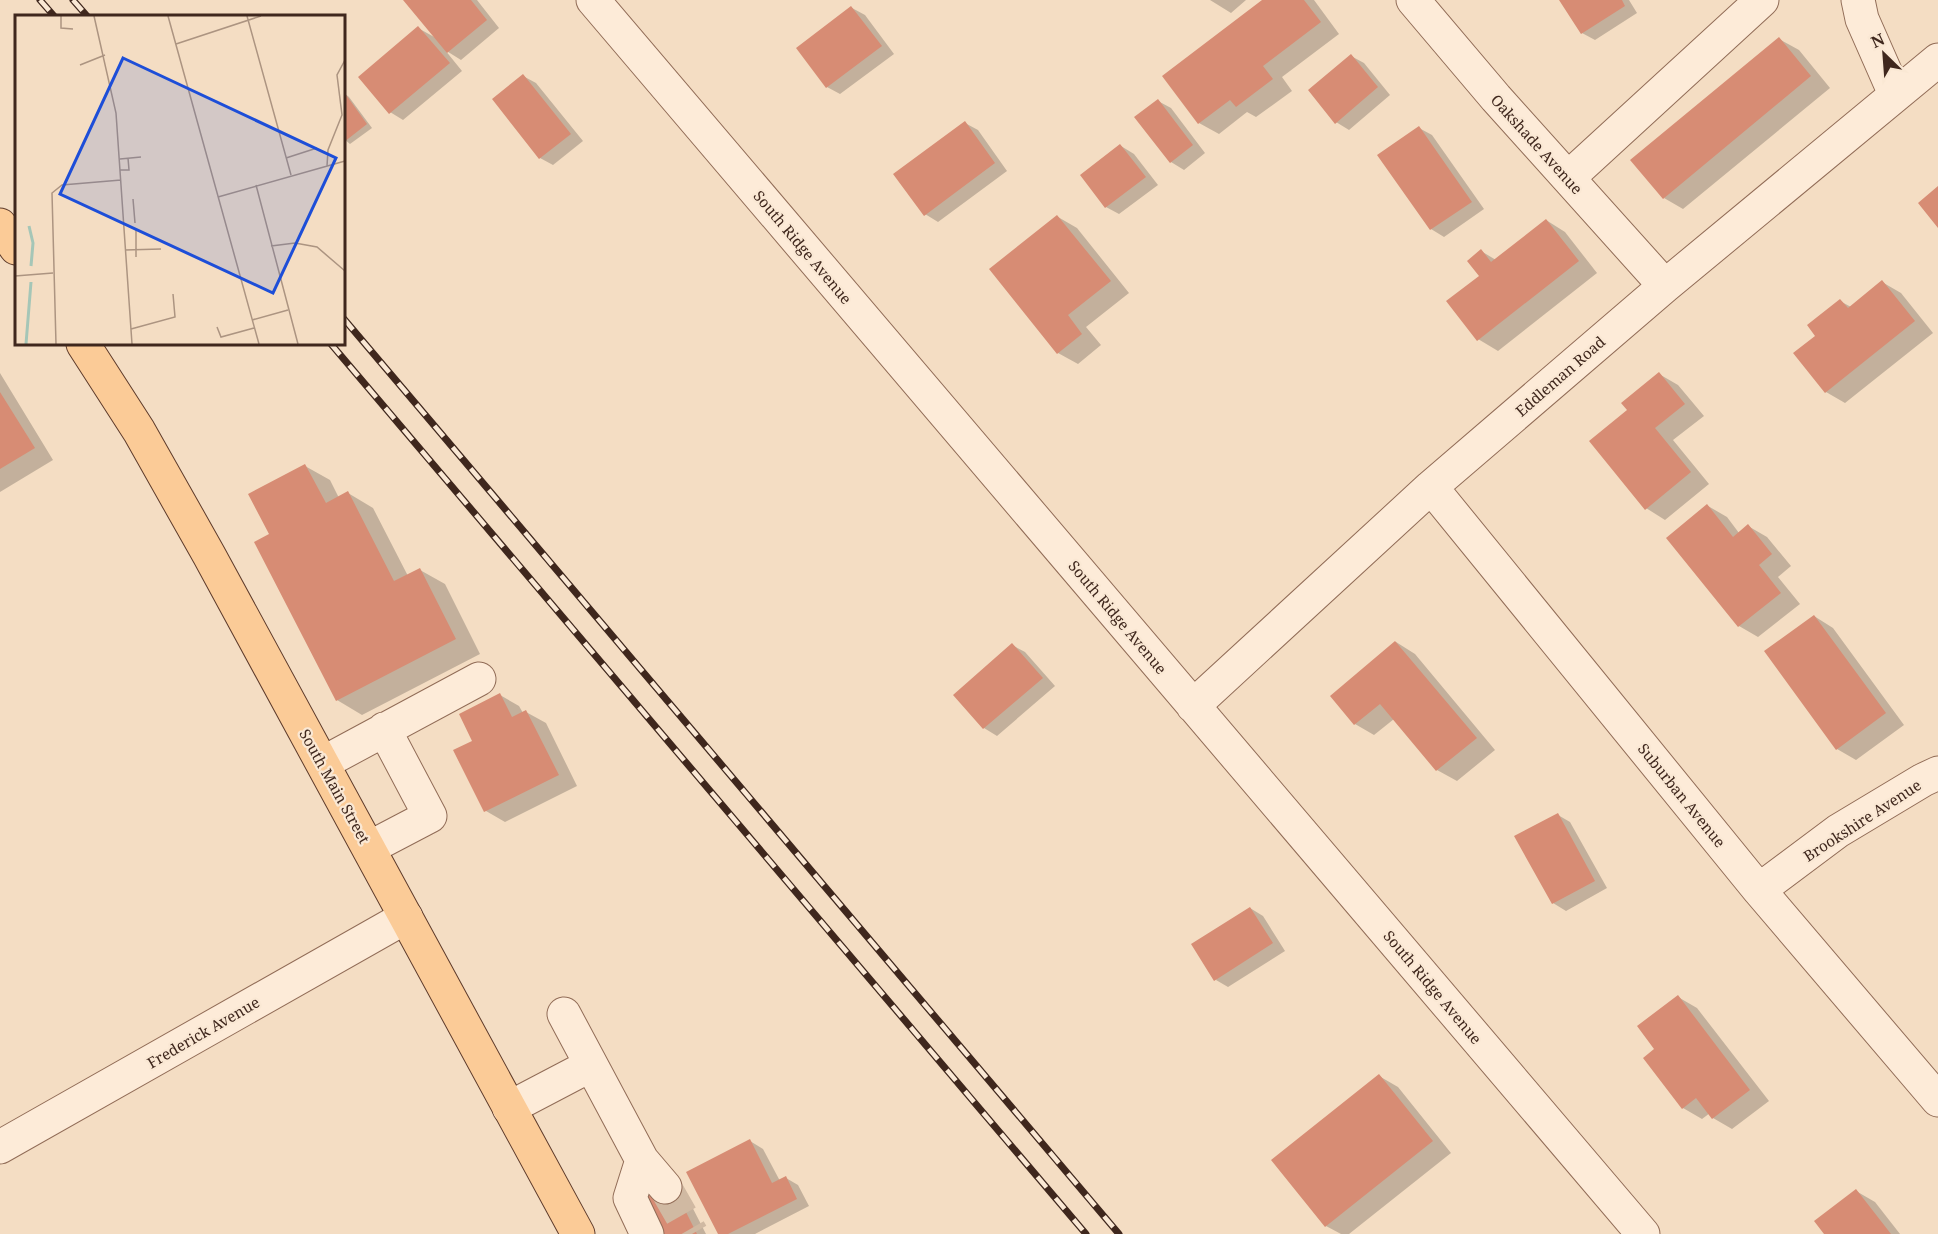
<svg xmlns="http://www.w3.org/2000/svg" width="1938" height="1234" viewBox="0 0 1938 1234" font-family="'Noto Serif',serif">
<rect width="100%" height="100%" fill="#f4ddc3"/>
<!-- shadow -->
<path fill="#0003" d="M405,0H477L499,28L461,60L445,50L462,71L403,120L390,112L418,28L436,38Z
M1210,0H1246L1231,13Z
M1265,0H1314L1339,34L1282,77L1292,91L1256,117L1247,112L1219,134L1199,123Z
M1561,0H1629L1637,13L1595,40L1582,33Z
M852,8L865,15L894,54L840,94L827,87Z
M1779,39L1799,50L1830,88L1683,209L1664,198Z
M1351,56L1364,63L1390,95L1349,130L1336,122Z
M523,76L536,83L583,141L553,165L540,158Z
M344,93L349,97L372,128L350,144L344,139Z
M1158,101L1171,108L1205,153L1184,170L1171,162Z
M965,123L978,130L1007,171L938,222L925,214Z
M1419,128L1432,135L1484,209L1444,237L1431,229L1379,156Z
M1121,146L1134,154L1158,185L1119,214L1106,207L1082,175Z
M1058,217L1077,228L1129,293L1086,327L1101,345L1078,364L1058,353Z
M1546,220L1565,232L1597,273L1498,351L1478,339L1481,251L1496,260Z
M1882,282L1901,293L1933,333L1845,403L1826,392L1817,336L1840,301L1851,307Z
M0,373L53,460L0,492Z
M1659,374L1678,385L1704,416L1673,440L1709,484L1665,520L1646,508L1629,410Z
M305,466L330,480L339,498L348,493L373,508L408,576L420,570L445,584L480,654L362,715L337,700L256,542L271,535Z
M1708,506L1727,517L1739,533L1748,526L1767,537L1791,566L1778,577L1800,604L1758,637L1739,626Z
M1814,616L1833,628L1904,725L1856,760L1837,749Z
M1396,642L1415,654L1495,750L1457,781L1437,770L1394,719L1374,735L1355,724Z
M1012,645L1025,652L1055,686L997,736L984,728L955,695Z
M500,695L519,706L523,713L526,712L546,723L577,786L505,822L486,811L474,741Z
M1558,815L1570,822L1607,888L1566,911L1553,903Z
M1250,908L1263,916L1285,951L1228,987L1216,980Z
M1678,997L1697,1008L1769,1101L1732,1129L1713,1118L1710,1113L1702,1119L1683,1108L1645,1058L1656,1049Z
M1379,1076L1398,1087L1451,1153L1349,1234H1341L1326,1226Z
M750,1141L763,1149L780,1181L786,1178L798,1185L809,1206L755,1234H720Z
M672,1185L685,1193L706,1234H656Z
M1856,1191L1875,1202L1900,1234H1826Z"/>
<!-- building -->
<path fill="#d78c74" d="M403,0H471L487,20L447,53Z
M1262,0H1304L1321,22L1263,66L1273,79L1236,107L1230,100L1198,124L1162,76Z
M1559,0H1622L1625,6L1581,34Z
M851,6L882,46L826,88L796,48Z
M418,26L450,63L389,114L358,77Z
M1779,37L1811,76L1663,199L1630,160Z
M1351,54L1378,87L1335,124L1308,90Z
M523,74L571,134L539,159L492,99Z
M344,92L367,124L344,142Z
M1158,99L1193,145L1170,163L1134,117Z
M965,121L995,163L924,216L893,174Z
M1419,126L1472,202L1430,230L1377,155Z
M1120,144L1146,177L1105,208L1080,175Z
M1938,186V228L1918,203Z
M1057,215L1111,281L1068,315L1082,334L1057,354L989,269Z
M1546,219L1579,261L1477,341L1446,301L1479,276L1467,261L1481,249L1491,262Z
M1882,280L1915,321L1825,393L1793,353L1815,336L1807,325L1840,299L1848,308Z
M1659,372L1685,404L1655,428L1691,472L1645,510L1589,441L1627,410L1621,403Z
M0,392L35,448L0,469Z
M305,464L326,503L348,491L394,581L420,568L456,639L336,701L254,542L269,534L248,494Z
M1707,504L1733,537L1748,524L1772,554L1759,565L1781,593L1738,627L1666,538Z
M1814,615L1886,713L1836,750L1764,651Z
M1395,641L1477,738L1436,771L1380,704L1354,725L1330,696Z
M1012,643L1043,678L983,729L953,695Z
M500,693L512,717L526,710L559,775L484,812L453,750L472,741L459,714Z
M1558,813L1595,881L1552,904L1514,836Z
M1250,907L1273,943L1214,981L1191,944Z
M1678,995L1750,1090L1712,1119L1696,1098L1682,1109L1643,1058L1654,1049L1637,1026Z
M1379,1074L1433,1141L1325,1227L1271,1160Z
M750,1139L772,1183L786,1176L797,1199L728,1234H718L686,1172Z
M672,1184L697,1234H655L638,1201Z
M1856,1189L1891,1234H1824L1814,1221Z"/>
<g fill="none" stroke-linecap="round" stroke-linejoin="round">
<!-- minor-tunnel -->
<path stroke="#d0b9a2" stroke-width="33" stroke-dasharray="33 16" stroke-linecap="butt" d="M665,1187L692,1234"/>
<!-- minor casing -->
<g stroke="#916c57" stroke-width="35">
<path id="minor" d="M593,0L1643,1234
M1413,0L1496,98L1665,286
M1858,0L1862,19L1895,94
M1568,178L1762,0
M1431,487L1759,890L1938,1100
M1193,706L1431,487L1665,286L1938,60
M323,763L479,679
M369,848L430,816L384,729
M1759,890L1838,831L1923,780L1938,773
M564,1014L642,1160L665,1187
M509,1108L591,1065
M0,1147L406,917
M642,1160L630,1198L647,1234"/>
</g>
<!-- major casing -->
<g stroke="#5e3b2b" stroke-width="35">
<path id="major" d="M0,225L16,248
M83,344L139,431L209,555L578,1234"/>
</g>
<!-- minor -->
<use href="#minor" stroke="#fdebd8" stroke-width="33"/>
<!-- major -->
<use href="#major" stroke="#fbcb97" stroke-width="33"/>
<!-- rail casing -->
<g stroke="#3f271d" stroke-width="7">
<path id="rail" d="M40,0L54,16
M73,0L87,16
M344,319L1119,1234
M331,344L1086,1234"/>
</g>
<!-- rail -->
<use href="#rail" stroke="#fae8d4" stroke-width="4.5" stroke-dasharray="14" stroke-linecap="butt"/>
</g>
<g text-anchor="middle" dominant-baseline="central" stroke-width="4.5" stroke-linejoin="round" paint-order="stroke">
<!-- street labels -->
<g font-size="15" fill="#3f271d" stroke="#fae8d4">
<text transform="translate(1537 144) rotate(48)">Oakshade Avenue</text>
<text transform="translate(803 247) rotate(50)">South Ridge Avenue</text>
<text transform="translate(1560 376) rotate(-41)">Eddleman Road</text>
<text transform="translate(1118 617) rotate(50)">South Ridge Avenue</text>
<text transform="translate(335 786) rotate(61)">South Main Street</text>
<text transform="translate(1682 795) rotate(51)">Suburban Avenue</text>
<text transform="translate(1862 820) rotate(-33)">Brookshire Avenue</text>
<text transform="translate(1433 987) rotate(50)">South Ridge Avenue</text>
<text transform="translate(203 1032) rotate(-30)">Frederick Avenue</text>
</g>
</g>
<!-- overview -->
<g transform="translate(15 15)">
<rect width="330" height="330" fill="#f4ddc3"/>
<path fill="none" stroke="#a5c6b7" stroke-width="3" d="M14,211L18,228L16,251M11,329L16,267"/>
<path fill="none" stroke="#ac9481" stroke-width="1.5" d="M46,1V13L58,14M79,1L101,98L117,329M153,1L244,329M232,1L276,160M161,29L246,1M65,50L90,40M271,143L302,133M105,144L126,142M312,151L313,135L327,100L322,60L330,45M105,155H114L113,143M241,170L283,329M203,182L330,146M118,184L120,208M256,231L280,228L302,232L330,256M110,235L146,234M121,242V215M0,261L38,258M237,305L273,295M202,312L206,322L239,313M116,314L160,302L158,279M41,329L37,178L47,170L106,165"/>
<path fill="#1d4ed8" fill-opacity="0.15" stroke="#1d4ed8" stroke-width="3" d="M108,43L321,143L258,278L45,179Z"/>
<rect width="330" height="330" fill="none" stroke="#3f271d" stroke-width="3"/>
</g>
<!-- north arrow -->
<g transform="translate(1884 54) rotate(335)" stroke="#fae8d4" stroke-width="4.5" paint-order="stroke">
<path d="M0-4.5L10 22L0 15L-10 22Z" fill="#3f271d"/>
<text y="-9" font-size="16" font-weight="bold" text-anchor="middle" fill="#3f271d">N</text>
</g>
</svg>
